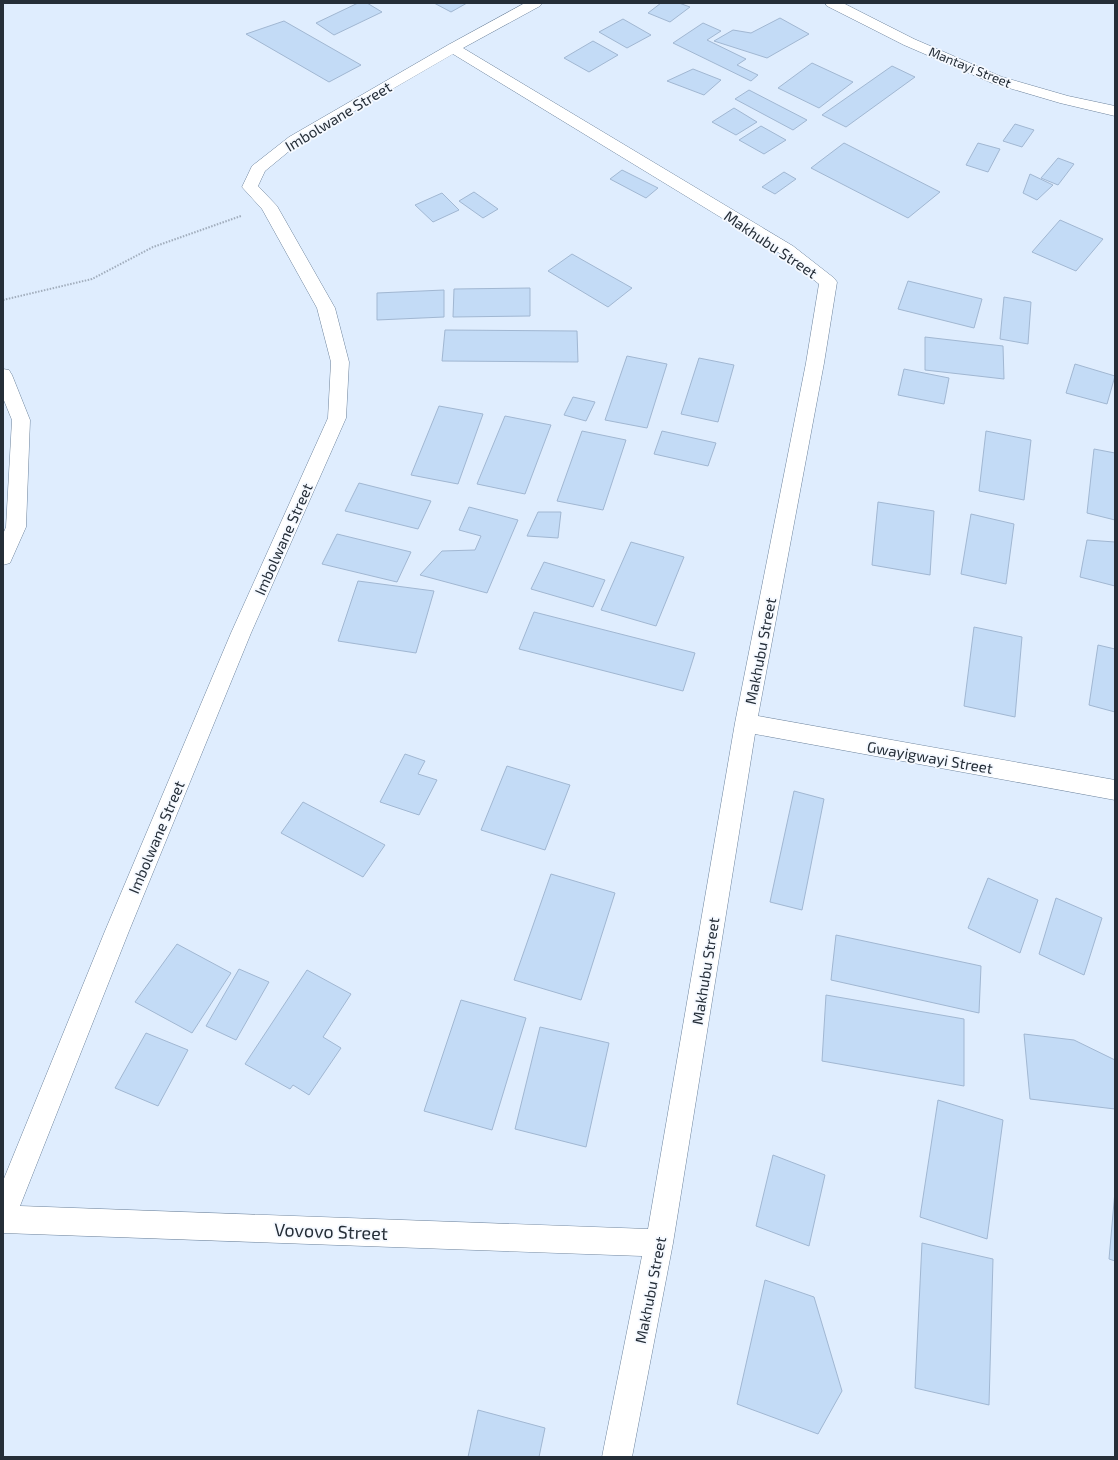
<svg xmlns="http://www.w3.org/2000/svg" width="1118" height="1460" viewBox="0 0 1118 1460" font-family="'Exo 2',sans-serif">
<rect width="100%" height="100%" fill="#dfedfe"/>
<!-- building -->
<path fill="#c3dbf6" stroke="#a1b7d2" d="M358,3H367L382,12L334,35L316,23Z
M434,3H467L451,12Z
M661,3H679L690,7L670,22L648,13Z
M780,18L809,34L767,58L714,41L733,30L751,33Z
M623,19L651,35L627,48L599,32Z
M284,21L361,65L329,82L246,34Z
M703,23L721,31L707,40L746,59L737,65L758,75L751,81L673,43Z
M593,41L618,55L589,72L564,58Z
M812,63L853,82L819,108L778,88Z
M892,66L915,77L846,127L822,115Z
M693,69L721,80L704,95L667,81Z
M749,90L807,120L793,130L735,99Z
M734,108L757,122L736,135L712,122Z
M1015,124L1034,130L1022,147L1003,141Z
M761,126L786,140L764,154L739,140Z
M844,143L940,192L908,218L811,168Z
M978,143L1000,149L988,172L966,165Z
M1058,158L1074,164L1058,185L1041,178Z
M622,170L658,188L646,198L610,179Z
M784,172L796,179L775,194L762,187Z
M1030,174L1053,185L1037,200L1023,193Z
M474,192L498,209L483,218L459,201Z
M442,193L459,210L433,222L415,205Z
M1060,220L1103,239L1076,271L1032,252Z
M572,254L632,288L608,307L548,271Z
M908,281L982,299L974,328L898,309Z
M530,288V316L453,317L454,289Z
M444,290V317L377,320V293Z
M1004,297L1031,302L1028,344L1000,339Z
M445,330L577,331L578,362L442,361Z
M925,337L1003,346L1004,379L925,370Z
M627,356L667,364L647,428L605,420Z
M699,358L734,365L718,422L681,414Z
M1075,364L1115,376L1107,404L1066,393Z
M904,369L949,378L944,404L898,395Z
M573,397L595,402L586,421L564,415Z
M439,406L483,414L458,484L411,475Z
M505,416L551,425L525,494L477,484Z
M582,431L626,440L603,510L557,501Z
M662,431L716,443L708,466L654,454Z
M986,431L1031,440L1024,500L979,491Z
M1094,449L1115,453V520L1087,513Z
M359,483L431,501L418,529L345,511Z
M878,502L934,511L930,575L872,565Z
M469,507L518,520L487,593L420,575L442,551L475,550L481,536L459,530Z
M538,512H561L558,538L527,536Z
M971,514L1014,524L1006,584L961,574Z
M337,534L411,552L397,582L322,564Z
M1087,540L1115,542V586L1080,577Z
M631,542L684,557L656,626L601,610Z
M544,562L605,580L593,607L531,589Z
M358,581L434,591L416,653L338,641Z
M534,612L695,653L683,691L519,649Z
M974,627L1022,637L1015,717L964,706Z
M1098,645L1115,649V712L1089,705Z
M405,754L425,761L418,774L437,780L419,815L380,802Z
M507,766L570,785L545,850L481,830Z
M794,791L824,799L802,910L770,902Z
M303,802L385,845L363,877L281,833Z
M551,874L615,893L581,1000L514,980Z
M988,878L1038,900L1020,953L968,928Z
M1056,898L1102,918L1084,975L1039,954Z
M836,935L981,966L979,1013L831,980Z
M177,944L231,973L192,1033L135,1002Z
M239,969L269,982L236,1040L206,1026Z
M307,970L351,994L323,1037L341,1048L309,1095L293,1085L290,1089L245,1064Z
M826,995L964,1019V1086L822,1061Z
M461,1000L526,1018L492,1130L424,1111Z
M540,1027L609,1043L586,1147L515,1129Z
M146,1033L188,1050L158,1106L115,1088Z
M1024,1034L1074,1040L1115,1060V1109L1030,1099Z
M938,1100L1003,1120L987,1239L920,1217Z
M773,1155L825,1175L809,1246L756,1226Z
M1115,1191V1261L1109,1259Z
M922,1243L993,1259L989,1405L915,1388Z
M765,1280L814,1297L842,1391L818,1434L737,1404Z
M478,1410L545,1428L539,1457H468Z"/>
<g fill="none" stroke-linecap="round" stroke-linejoin="round">
<!-- street casing -->
<g stroke="#6e849d" stroke-width="1">
<path id="street" d="M525,3H542L540,6L463,48L793,246L834,278L837,282L824,363L758,716L1115,780V800L755,734L673,1243L632,1457H602L642,1256L3,1233V1181L105,931L231,633L328,418L331,362L317,308L262,209L242,187L252,166L289,137L448,45ZM453,54L781,254L819,284L806,363L735,723L648,1229L20,1206L129,931L251,633L346,418L349,362L335,308L277,206L258,186L265,171L299,143Z
M825,3H843L914,39L1002,77L1068,96L1115,106V116L1060,103L992,83L904,45L827,6Z
M3,369L9,370L12,375L30,420L26,527L10,563L3,565V534L6,527L12,420L3,398Z"/>
</g>
<!-- path -->
<path stroke="#a1adbc" stroke-width="2" stroke-dasharray="1.5 1.5" stroke-linecap="butt" d="M3,300L92,279L153,247L241,216"/>
<!-- street -->
<use href="#street" fill="#fff" fill-rule="evenodd"/>
</g>
<g text-anchor="middle" dominant-baseline="central" stroke-width="3.5" stroke-linejoin="round" paint-order="stroke">
<!-- far-street labels -->
<g font-size="13" fill="#252e38" stroke="#f5f9ff">
<text transform="translate(970 67) rotate(22)">Mantayi Street</text>
</g>
<!-- street labels -->
<g font-size="15" fill="#252e38" stroke="#f5f9ff">
<text transform="translate(338 116) rotate(-31)">Imbolwane Street</text>
<text transform="translate(771 244) rotate(34)">Makhubu Street</text>
<text transform="translate(283 539) rotate(-66)">Imbolwane Street</text>
<text transform="translate(760 651) rotate(-79)">Makhubu Street</text>
<text transform="translate(930 757) rotate(10)">Gwayigwayi Street</text>
<text transform="translate(156 837) rotate(-67)">Imbolwane Street</text>
<text transform="translate(705 971) rotate(-81)">Makhubu Street</text>
<text transform="translate(650 1290) rotate(-79)">Makhubu Street</text>
</g>
<!-- near-street labels -->
<g font-size="18" fill="#252e38" stroke="#f5f9ff">
<text transform="translate(331 1231) rotate(2)">Vovovo Street</text>
</g>
</g>
<!-- border -->
<rect width="1118" height="1460" fill="none" stroke="#252e38" stroke-width="8"/>
</svg>
